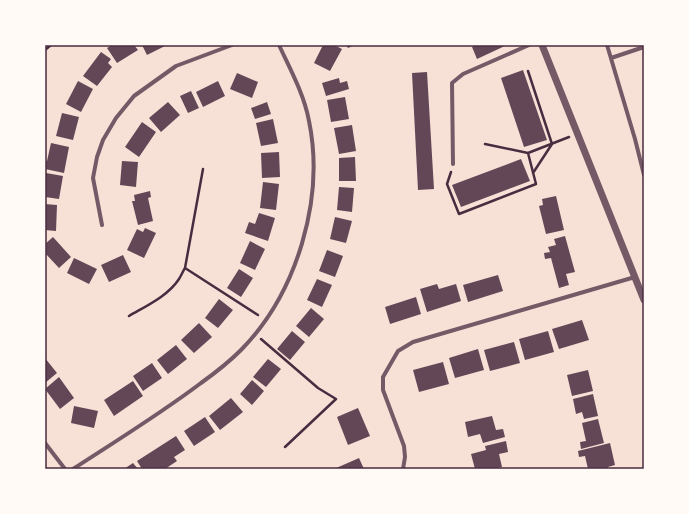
<svg xmlns="http://www.w3.org/2000/svg" width="689" height="514" viewBox="0 0 689 514" font-family="Jost,sans-serif">
<rect width="100%" height="100%" fill="#f7e1d7"/>
<!-- building -->
<path fill="#644757" d="M112,45H134L138,50L117,63L107,48Z
M142,45H167L147,55Z
M323,45H334L342,49L330,71L314,63Z
M346,45H355L348,48Z
M476,45H507L477,59L472,47Z
M101,52L111,59L108,63L112,67L97,86L83,76Z
M523,70L547,140L524,147L501,78Z
M427,72L434,189L418,190L412,73Z
M237,73L258,82L252,98L230,89Z
M339,78L340,83L347,81L349,89L326,96L322,83Z
M78,81L93,89L81,112L66,104Z
M218,81L225,96L203,107L196,92Z
M191,91L199,108L188,113L180,96Z
M345,97L349,119L331,122L327,100Z
M168,102L180,115L161,132L149,118Z
M267,102L271,114L255,119L251,108Z
M62,113L79,117L73,140L56,136Z
M273,119L278,143L261,146L256,123Z
M142,122L156,132L139,157L125,147Z
M352,125L356,151L339,154L334,128Z
M51,143L69,147L64,173L45,169V161H47Z
M279,152L280,177L262,178L261,153Z
M355,157L356,181H339V158Z
M521,159L530,181L461,207L452,185Z
M122,161L138,162L136,187L120,185Z
M46,173L63,176L59,199L45,197Z
M263,182L279,184L276,210L260,208Z
M339,187L354,188L352,212L337,210Z
M150,191L151,197L148,198L153,221L138,225L132,201H135L134,195Z
M556,196L564,230L546,234L539,206L543,205L542,199Z
M45,204L57,205L56,231L45,230Z
M259,213L275,218L268,241L245,233L249,222L255,224Z
M335,217L352,221L346,243L330,239Z
M145,228L156,233L144,258L127,250L137,229L143,232Z
M565,236L575,272L566,274L569,285L559,288L551,258L545,259L544,253L550,252L548,247L556,245L554,239Z
M53,237L71,257L59,268L45,253V244Z
M250,241L265,249L255,270L240,263Z
M327,250L343,256L335,277L319,271Z
M123,255L131,272L109,282L101,265Z
M74,258L97,269L89,284L67,273Z
M239,269L253,278L241,297L227,288Z
M498,275L503,291L468,302L463,285Z
M317,279L332,285L322,307L307,300Z
M437,284L439,289L456,284L461,301L427,312L420,289Z
M416,297L421,314L390,324L385,307Z
M219,299L233,310L218,328L205,318Z
M311,308L324,319L309,337L296,326Z
M582,320L589,340L559,349L552,329Z
M199,323L212,337L194,353L181,340Z
M292,331L305,342L290,360L277,349Z
M548,331L554,352L525,360L519,339Z
M514,342L520,363L490,371L484,350Z
M176,345L187,359L168,374L157,360Z
M478,349L484,370L455,378L449,358Z
M45,358L57,373L45,383Z
M268,359L281,369L266,387L253,377Z
M443,362L449,384L419,392L413,370Z
M152,363L162,378L143,391L133,376Z
M588,370L593,391L572,396L567,375Z
M59,377L74,398L60,409L45,389Z
M252,380L264,391L252,405L240,394Z
M133,381L143,396L114,416L104,400Z
M593,394L598,416L584,419L582,412L576,414L573,399Z
M231,398L243,412L220,430L209,416Z
M74,406L98,411L94,428L71,423Z
M358,408L370,436L348,445L337,417Z
M492,416L496,430L503,429L505,437L483,443L480,434L468,437L465,422Z
M205,417L215,432L194,446L184,431Z
M598,419L604,443L581,449L580,442L586,441L582,423Z
M176,436L185,450L174,457L177,461L165,469H142L137,461Z
M506,441L508,452L499,454L502,467L492,469H475L471,454L486,450L485,446Z
M610,443L615,465L608,467V469H588L585,456L579,457L578,451Z
M359,458L364,469H334Z
M133,463L138,469H124Z"/>
<g fill="none" stroke-linecap="round" stroke-linejoin="round">
<!-- path -->
<path stroke="#4a2c40" stroke-width="2.5" d="M45,50L51,45
M528,71L552,144L533,173
M485,144L528,153L569,137
M451,172L447,184L459,214L536,184L528,153
M185,268L258,315
M129,316C146,306 168,296 179,279C181,276 183,271 185,268L203,169
M261,339L318,388L336,399L285,447"/>
<!-- minor -->
<path stroke="#755966" stroke-width="4" d="M607,45L635,139L644,175
M611,58L644,47
M453,164L452,83L463,74L529,45
M102,225L93,178L97,157L103,140L116,118L134,96L176,66L232,45
M45,443L65,469
M73,469C116,441 160,414 201,383C215,373 229,362 241,350C297,293 325,199 309,121C304,94 290,69 279,45
M403,469L405,457L404,446L383,390V377L398,351L413,342L635,277"/>
<!-- tertiary -->
<path stroke="#755966" stroke-width="7" d="M542,45L644,300"/>
</g>
<!-- border -->
<rect width="689" height="514" fill="none" stroke="#fffaf5" stroke-width="92"/>
<rect x="46" y="46" width="597" height="422" fill="none" stroke="#4a2c40" stroke-width="1.5"/>
</svg>
